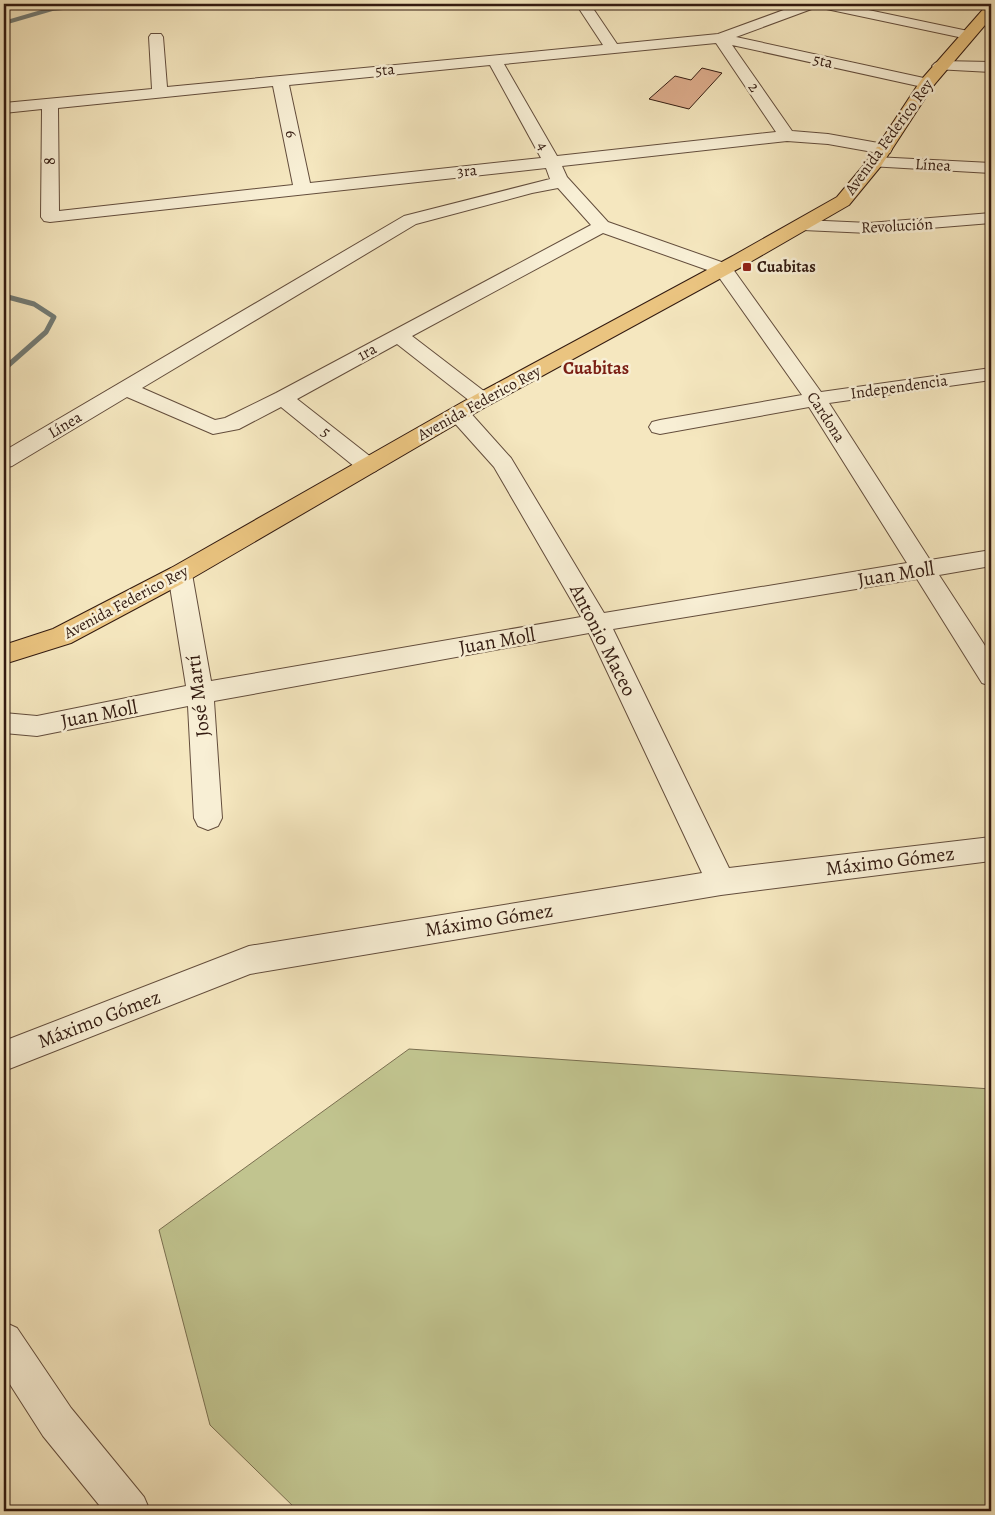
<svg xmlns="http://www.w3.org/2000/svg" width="995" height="1515" viewBox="0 0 995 1515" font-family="Alegreya,serif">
<rect width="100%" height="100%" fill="#f5e7bf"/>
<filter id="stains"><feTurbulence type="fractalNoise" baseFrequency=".004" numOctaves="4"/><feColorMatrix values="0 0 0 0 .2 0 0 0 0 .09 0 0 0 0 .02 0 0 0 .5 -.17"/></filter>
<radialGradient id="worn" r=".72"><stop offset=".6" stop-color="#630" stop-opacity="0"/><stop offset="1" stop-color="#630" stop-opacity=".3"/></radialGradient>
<!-- green -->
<path fill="#c1c48f" stroke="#7a6f50" d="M409,1049L991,1089V1511H298L210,1425L159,1230Z"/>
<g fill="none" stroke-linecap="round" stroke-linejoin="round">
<!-- stream-far1 -->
<path stroke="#737c76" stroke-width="4" d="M119,4H207
M4,23L52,9L107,4"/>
<!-- stream -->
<path stroke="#737c76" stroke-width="5" d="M4,296L34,304L54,317L46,332L4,369"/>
</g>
<!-- building -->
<path fill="#ddac8c" stroke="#321a10" d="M702,68L722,73L689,109L649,99L675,76L691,80Z"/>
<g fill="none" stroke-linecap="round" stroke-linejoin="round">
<!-- minor casing -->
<g stroke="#634d3c" stroke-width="2">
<path id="minor" d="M576,4H590L617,44L718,34L800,4H840L968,31L973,32L975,35L973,38L968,39L817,7L736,37L933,80L935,83L933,86L927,88L732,45L792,131L828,134L884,144L890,145L892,149L890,153L884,154L828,144L787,141L562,166L567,177L608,222L730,265L821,392L991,368V380L829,403L930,560L991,550V566L939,575L991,655V686L982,683L917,579L613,629L729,868L991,837V861L721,895L250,974L4,1071V1041L249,946L702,873L589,633L214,701L222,818L218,826L208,830L198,826L194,818L188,706L37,736L4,733V713L37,716L186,686L168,574L171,568L180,566L189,568L192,574L211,681L581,617L494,467L451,419L448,414L451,409L459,407L467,409L511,458L604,613L907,563L809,407L660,434L652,432L649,427L652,422L660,420L802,395L716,273L603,233L412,336L489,395L493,400L489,405L482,406L475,405L397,344L297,399L376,461L379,466L376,471L368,473L360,471L281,407L239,429L213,434L127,397L12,466L4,468V451L404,216L550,179L546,168L50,222L44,221L41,217L42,109L4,113V103L152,89L149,37L151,34H161L163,37L167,87L603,45ZM716,43L776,132L557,156L504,64ZM490,65L541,158L310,183L289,85ZM273,86L293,185L59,211L58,108ZM558,188L591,225L276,393L225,418L215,420L142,388L416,224L532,193Z
M940,61L991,62V72L935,69L932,66L935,63Z
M875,157L991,163V173L869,166L866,162L869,158Z
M991,213V223L869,233L803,230L797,229L794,225L797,221L803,220L869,223Z
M4,1322L17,1328L71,1408L144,1497L150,1511H104L43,1436L4,1375Z"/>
</g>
<!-- major casing -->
<g stroke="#321a10" stroke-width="2">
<path id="major" d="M991,5V18L933,86L881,166L849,205L745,265L489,405L189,580L71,643L4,664V645L53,629L171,568L475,395L731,257L837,197L869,159L921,80L986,6Z"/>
</g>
<!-- minor -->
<use href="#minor" fill="#f8efd5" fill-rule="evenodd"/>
<!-- major -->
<use href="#major" fill="#eac480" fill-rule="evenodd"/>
</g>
<!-- markers -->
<rect fill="#8f2418" stroke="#f8efd5" stroke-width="2" x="742" y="262" width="10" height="10" rx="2.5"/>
<g text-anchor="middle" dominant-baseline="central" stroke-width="5" stroke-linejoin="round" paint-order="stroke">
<!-- far-street labels -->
<g font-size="16" fill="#321a10" stroke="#f8efd5">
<text transform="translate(823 61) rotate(13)">5ta</text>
<text transform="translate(385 70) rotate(-6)">5ta</text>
<text transform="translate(754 87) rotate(56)">2</text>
<text transform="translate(291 134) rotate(79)">6</text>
<text transform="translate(889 137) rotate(-54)">Avenida Federico Rey</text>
<text transform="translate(543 146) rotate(60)">4</text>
<text transform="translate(50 161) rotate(-90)">8</text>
<text transform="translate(933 165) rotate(3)">Línea</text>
<text transform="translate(467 171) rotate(-6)">3ra</text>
<text transform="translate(897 226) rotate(-3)">Revolución</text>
<text transform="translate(367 352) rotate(-29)">1ra</text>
<text transform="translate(899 387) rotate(-8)">Independencia</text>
<text transform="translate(479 403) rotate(-29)">Avenida Federico Rey</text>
<text transform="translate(826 417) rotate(57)">Cardona</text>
<text transform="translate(65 425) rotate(-31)">Línea</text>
<text transform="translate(326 432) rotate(38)">5</text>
<text transform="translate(126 602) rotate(-28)">Avenida Federico Rey</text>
</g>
<!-- far-poi labels -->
<g font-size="16" font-weight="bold" fill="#321a10" stroke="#f8efd5" text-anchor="start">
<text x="757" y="267">Cuabitas</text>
</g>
<!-- far-neighbourhood labels -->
<g font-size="18" font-weight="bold" fill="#7a1f14" stroke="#f8efd5">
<text x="596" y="368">Cuabitas</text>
</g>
<!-- street labels -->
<g font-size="20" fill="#321a10" stroke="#f8efd5">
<text transform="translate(896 574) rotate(-9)">Juan Moll</text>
<text transform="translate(603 640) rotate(63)">Antonio Maceo</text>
<text transform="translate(497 641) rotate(-10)">Juan Moll</text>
<text transform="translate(198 696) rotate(-97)">José Martí</text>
<text transform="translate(99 714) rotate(-11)">Juan Moll</text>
<text transform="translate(890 861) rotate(-7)">Máximo Gómez</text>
<text transform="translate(489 920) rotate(-9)">Máximo Gómez</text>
<text transform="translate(99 1019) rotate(-21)">Máximo Gómez</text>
</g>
</g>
<!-- margin -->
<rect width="995" height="1515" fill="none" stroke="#f5e7bf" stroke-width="20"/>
<rect x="5" y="5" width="985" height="1505" fill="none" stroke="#321a10" stroke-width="2.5"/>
<rect x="10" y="10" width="975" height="1495" fill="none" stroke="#321a10"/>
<rect width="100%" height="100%" filter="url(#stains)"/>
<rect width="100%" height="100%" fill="url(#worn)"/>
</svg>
